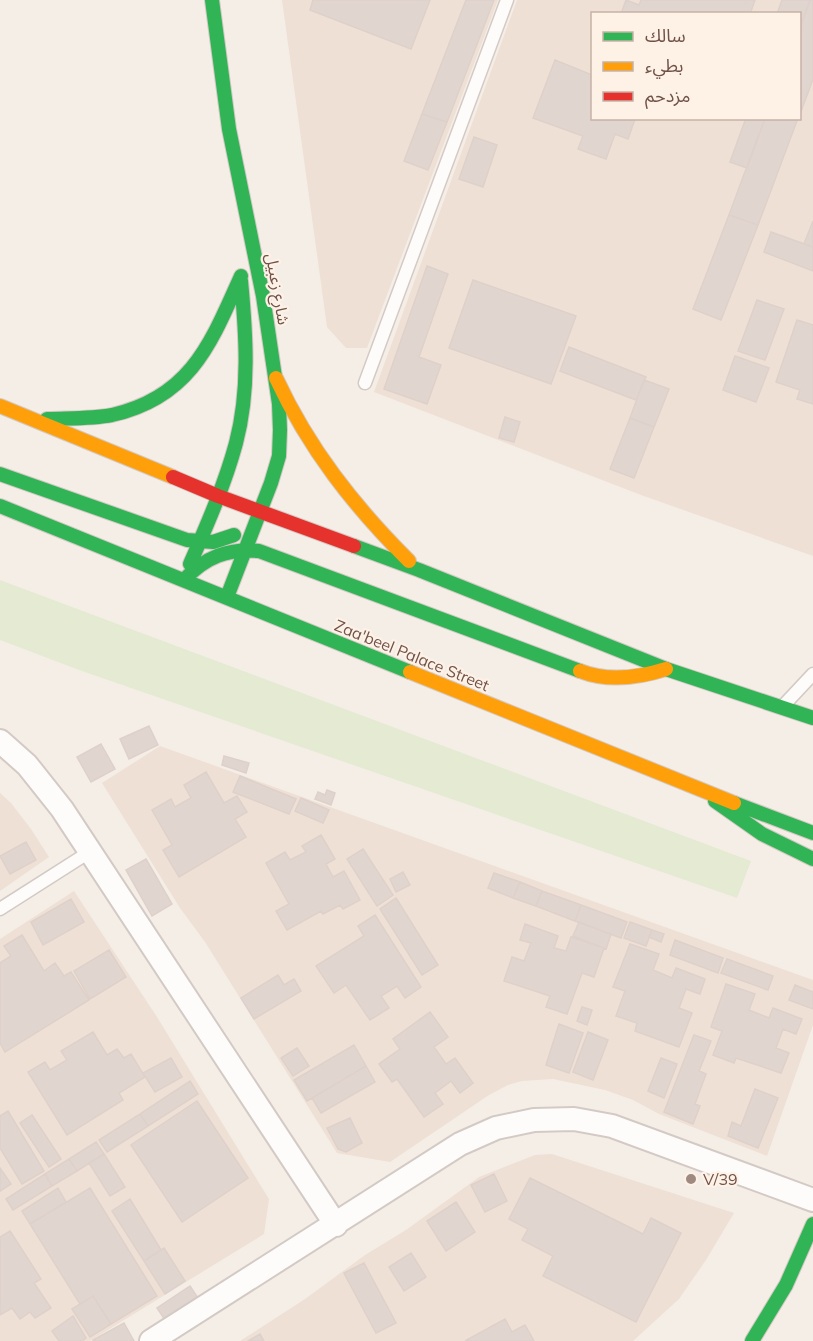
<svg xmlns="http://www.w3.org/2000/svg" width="813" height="1341" viewBox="0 0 813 1341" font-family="Mulish,'Noto Sans Arabic',sans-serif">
<rect width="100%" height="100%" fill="#f5eee7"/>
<!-- residential -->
<path fill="#eee0d4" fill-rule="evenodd" d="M282,0H498L367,348H346L327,327Z
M517,0H813V556L641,495L374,392ZM592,14H800V118H592Z
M160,746L813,980V1025L767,1156L659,1114L633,1100L605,1090L553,1079L522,1081L508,1085L489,1095L390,1162L337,1153L205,942L180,908L102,783Z
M0,793L11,803L31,829L49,857L0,891Z
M74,891L157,1017L269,1199L264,1234L90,1341H0V939Z
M552,1154L734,1213L706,1260L679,1299L633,1341H240L305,1299L365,1255L406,1230L479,1177L535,1155Z"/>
<!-- green -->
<path fill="#e4ebd2" d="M0,580L751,861L737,898L79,670L0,640Z"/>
<!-- building -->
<path fill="#e1d6cf" stroke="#ded0ca" stroke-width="1.5" d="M313,0H430L411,49L310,10Z
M466,0H494L447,122L422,114Z
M626,0L639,5L641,0H755L750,14H621Z
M782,0H810L800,28V14H777Z
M810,0H813V79L800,114V28Z
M555,60L592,75V118L635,119L628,139L615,134L606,159L578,149L583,136L533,118Z
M422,114L447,122L428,170L404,161Z
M746,118L765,119L747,168L730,162Z
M798,118L758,225L729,215L765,118Z
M474,137L497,145L483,187L459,179Z
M729,215L758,225L721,320L693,309Z
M813,221V247L804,244Z
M771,232L813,247V271L764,252Z
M427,266L448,274L419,357L441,365L427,404L384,389Z
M473,280L576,316L551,384L449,348Z
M757,300L784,309L765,360L738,351Z
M797,320L813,325V404L797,399L800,390L776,382Z
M569,347L646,377L636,400L560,371Z
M735,356L769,368L756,402L723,390Z
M644,380L669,389L654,427L630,418Z
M505,417L520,422L514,442L499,438Z
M630,418L654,427L634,478L610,469Z
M149,726L158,745L129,759L120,739Z
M101,744L115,769L91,782L77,757Z
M224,756L249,763L246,773L222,765Z
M206,772L224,803L237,796L247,812L235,819L246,837L179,877L163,850L172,845L152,810L171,799L175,807L191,798L184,785Z
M240,776L296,799L289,814L233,792Z
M327,790L335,793L331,805L315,799L318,792L325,795Z
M301,798L329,810L323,823L295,811Z
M321,835L335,859L326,864L333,877L344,871L360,900L343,909L340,905L323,914L321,911L287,930L276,911L289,904L266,863L285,852L290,860L306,852L302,846Z
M26,842L36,860L10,874L0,856Z
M363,849L393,895L377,906L347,859Z
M146,859L172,904L152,916L126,870Z
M403,872L410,885L396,892L390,879Z
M494,873L520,882L513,898L488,888Z
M520,882L542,891L536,906L513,898Z
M542,891L581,905L575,921L536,906Z
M396,898L438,965L422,975L380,909Z
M71,899L84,922L43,945L31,922Z
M581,905L627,922L621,938L575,921Z
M375,915L421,987L405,998L397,986L381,996L389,1008L370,1020L346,985L334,993L316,966L364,936L358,926Z
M579,922L611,934L606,949L573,936Z
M630,922L652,930L646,946L624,938Z
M525,924L558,936L554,948L566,951L571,937L604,948L594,977L582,973L567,1014L546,1007L550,996L504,981L512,957L524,961L531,943L520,940Z
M652,930L664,934L661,942L649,937Z
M22,935L44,971L55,963L64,976L71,972L89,1000L5,1052L0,1043V963L11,956L4,946Z
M675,940L723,958L718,973L670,955Z
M630,944L659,954L653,970L672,978L676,968L705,979L700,994L686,989L679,1008L692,1013L679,1047L635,1031L637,1023L616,1016L625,991L613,987Z
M109,950L126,977L90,999L74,971Z
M727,959L773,976L768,990L721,973Z
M278,975L284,985L294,979L301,991L254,1019L241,998Z
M726,984L755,994L749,1010L769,1018L773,1008L802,1019L796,1034L783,1029L776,1048L789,1053L781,1073L736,1058L734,1063L713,1055L722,1031L711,1027Z
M795,985L813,992V1009L789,1000Z
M582,1007L592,1010L587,1025L577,1021Z
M430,1012L448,1037L434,1047L446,1064L455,1058L473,1083L460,1093L451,1081L435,1093L443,1104L424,1117L397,1079L392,1082L379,1064L400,1049L393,1039Z
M559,1024L583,1033L569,1073L546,1065Z
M93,1032L107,1055L117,1049L124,1058L131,1054L145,1077L119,1093L123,1100L67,1135L28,1072L45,1062L50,1070L67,1060L61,1051Z
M588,1032L608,1040L593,1080L573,1072Z
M694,1035L711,1041L699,1071L706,1074L695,1104L700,1106L693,1124L664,1112Z
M354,1045L366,1066L307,1101L294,1080Z
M297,1048L309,1066L293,1076L281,1058Z
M171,1058L182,1077L155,1092L143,1073Z
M661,1058L677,1064L664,1098L648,1091Z
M366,1066L375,1082L321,1113L312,1098Z
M190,1081L198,1094L148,1126L140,1114Z
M755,1089L778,1098L758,1148L728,1136L732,1122L741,1126Z
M197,1101L248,1178L182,1222L131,1145Z
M8,1111L44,1171L22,1184L0,1148V1116Z
M140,1114L148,1126L107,1152L99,1140Z
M32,1115L61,1159L49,1167L20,1123Z
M350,1118L362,1143L346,1152L338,1149L327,1128Z
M96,1142L104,1154L77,1171L69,1159Z
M104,1154L125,1187L110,1196L89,1163Z
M69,1159L77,1171L52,1186L45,1174Z
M0,1168L11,1184L0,1191Z
M45,1174L52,1186L13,1210L6,1199Z
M494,1174L507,1201L485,1212L471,1185Z
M530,1178L643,1234L651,1218L681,1233L636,1322L543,1276L553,1256L522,1240L528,1229L509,1219Z
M58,1188L66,1202L30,1224L22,1211Z
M90,1188L157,1296L111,1324L93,1296L80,1304L30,1224Z
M130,1199L161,1250L144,1261L112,1211Z
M456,1202L475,1232L446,1251L427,1221Z
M10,1231L41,1279L34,1283L51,1308L35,1318L30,1312L20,1319L12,1308L0,1315V1237Z
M164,1248L185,1281L165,1294L144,1261Z
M411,1253L426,1277L404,1291L389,1267Z
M364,1263L396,1323L376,1333L344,1273Z
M190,1286L198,1298L165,1320L157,1308Z
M93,1296L111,1324L90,1337L72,1309Z
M73,1316L86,1338L82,1341H59L52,1331Z
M505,1319L512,1332L525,1325L534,1341H465Z
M124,1323L134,1341H93V1340Z
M260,1334L264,1341H248Z"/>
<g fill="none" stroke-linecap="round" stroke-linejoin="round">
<!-- lane casing -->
<g stroke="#d4cac5" stroke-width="15">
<path id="lane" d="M365,383L507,0
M783,706L813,674
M0,909L91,851"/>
</g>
<!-- street casing -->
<g stroke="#d4cac5" stroke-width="26">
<path id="street" d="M0,741L27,765L62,809L336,1225
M151,1341L460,1144L496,1128L534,1120L574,1119L612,1126L813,1200"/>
</g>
<!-- fast casing -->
<g stroke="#d4c9c4" stroke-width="16">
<path id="fast" d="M212,0L229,129L263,296L279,404L280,430L279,456L271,483L227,597
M47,419C68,418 91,419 112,415C191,397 211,343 241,276
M0,474L187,540L213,542L234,535
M0,506L410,672
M354,546L419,570L666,669L813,718
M190,564C207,525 225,484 236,443C250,390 246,334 241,281
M184,580C205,557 228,548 259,551L580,671
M715,801L762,834L813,859
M734,803L813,833
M752,1341L786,1285L813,1224"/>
</g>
<!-- slow casing -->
<g stroke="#d4c9c4" stroke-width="16">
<path id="slow" d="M276,378C309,449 354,506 409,561
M0,406L173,477
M580,671C608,682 638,678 666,669
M410,672L734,803"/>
</g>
<!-- jam casing -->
<g stroke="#d4c9c4" stroke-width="16">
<path id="jam" d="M173,477L218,496L354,546"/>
</g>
<!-- lane -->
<use href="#lane" stroke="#fefcfb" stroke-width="12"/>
<!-- street -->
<use href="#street" stroke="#fefcfb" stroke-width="22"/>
<!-- fast -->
<use href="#fast" stroke="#30b455" stroke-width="14"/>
<!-- slow -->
<use href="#slow" stroke="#ff9f0a" stroke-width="14"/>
<!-- jam -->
<use href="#jam" stroke="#e5322d" stroke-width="14"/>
</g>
<!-- markers -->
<circle fill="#9f8980" stroke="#fef2e7" stroke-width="2" cx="691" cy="1179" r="6"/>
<g text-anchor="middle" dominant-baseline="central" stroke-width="4.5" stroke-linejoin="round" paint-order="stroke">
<!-- street labels -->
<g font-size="16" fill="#715249" stroke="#fef2e7">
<text transform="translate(278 289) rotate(80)">شارع زعبيل</text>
<text transform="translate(412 655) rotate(22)">Zaa'beel Palace Street</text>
</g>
<!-- poi labels -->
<g font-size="16" fill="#715249" stroke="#fef2e7" text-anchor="start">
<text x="703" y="1179">V/39</text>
</g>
</g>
<!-- legend -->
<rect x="591" y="12" width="210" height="108" fill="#fef2e7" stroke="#c6b2a8" stroke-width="1.5"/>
<rect x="603" y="32" width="30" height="9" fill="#30b455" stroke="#c6b2a8" stroke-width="1.5"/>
<text x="645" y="42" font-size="18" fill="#715249">سالك</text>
<rect x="603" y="62" width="30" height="9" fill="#ff9f0a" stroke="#c6b2a8" stroke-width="1.5"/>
<text x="645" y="72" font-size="18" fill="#715249">بطيء</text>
<rect x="603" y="92" width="30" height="9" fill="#e5322d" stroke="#c6b2a8" stroke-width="1.5"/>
<text x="645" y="102" font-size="18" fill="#715249">مزدحم</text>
</svg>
